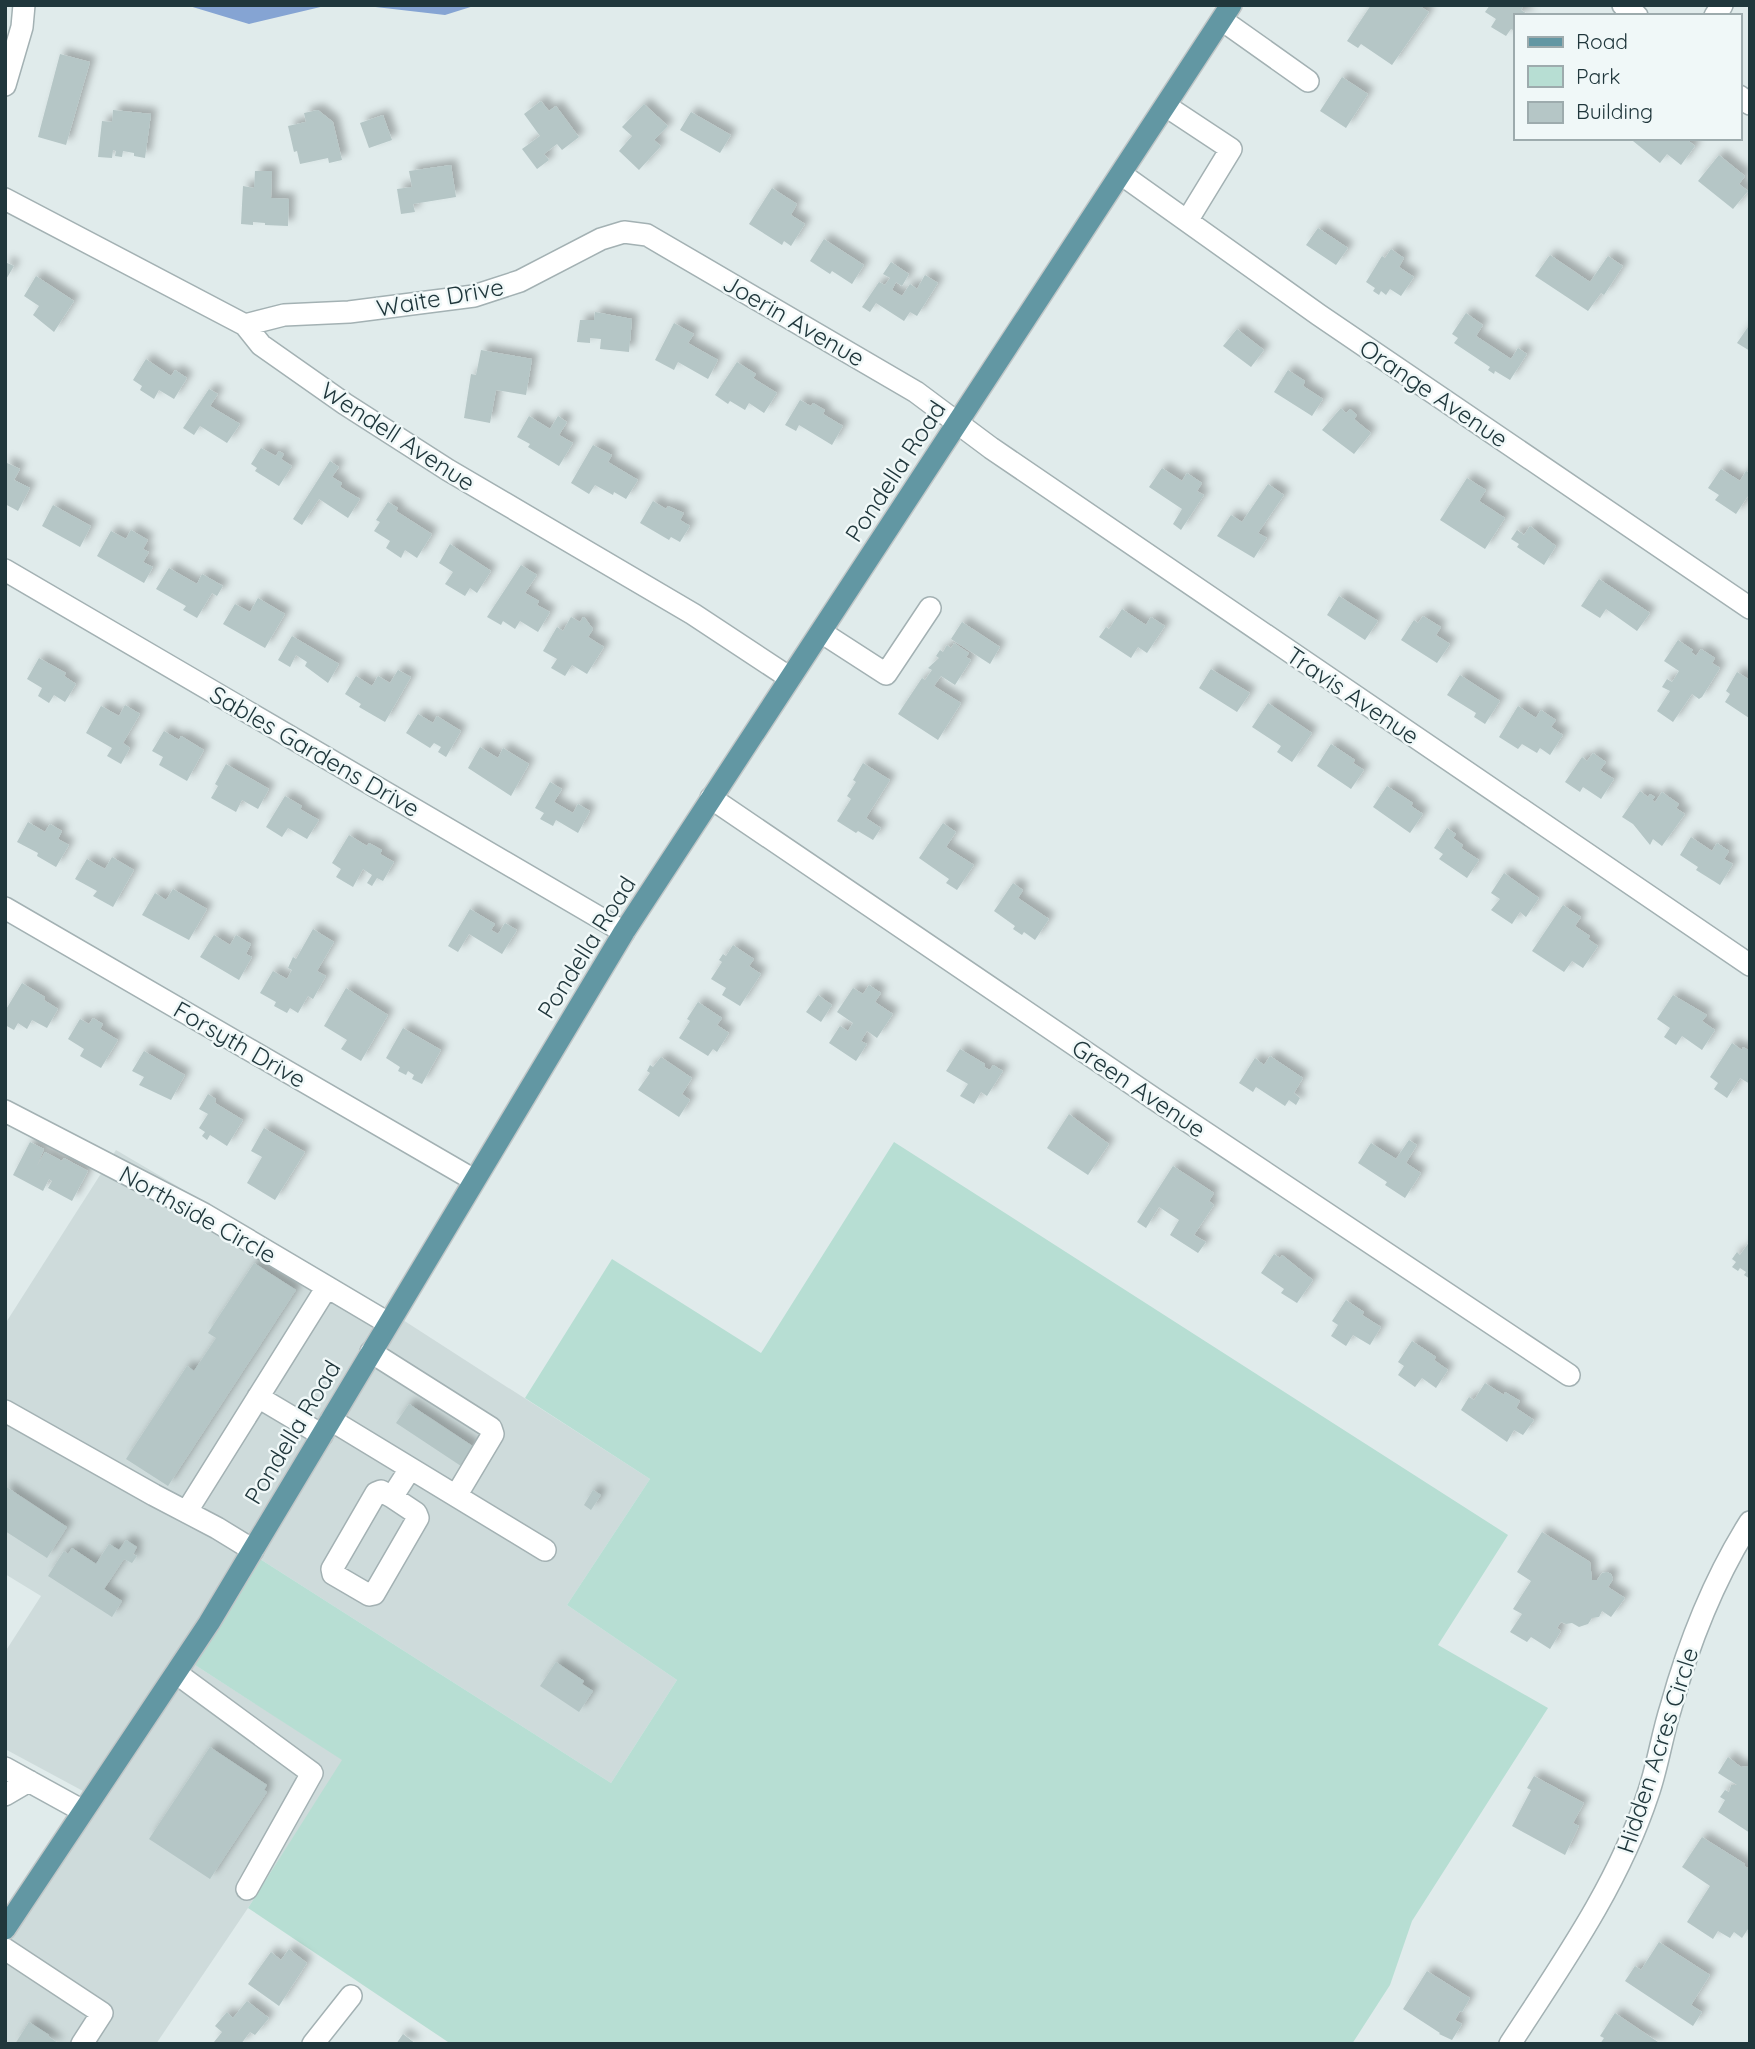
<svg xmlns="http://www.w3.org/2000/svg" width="1755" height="2049" viewBox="0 0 1755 2049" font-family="Quicksand,sans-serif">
<defs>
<filter id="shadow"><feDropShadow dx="6" dy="-6" stdDeviation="3.5" flood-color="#0004"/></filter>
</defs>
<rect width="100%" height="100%" fill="#e0ebeb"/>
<!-- built -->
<path fill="#cedbdb" d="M116,1150L384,1308L200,1617L83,1791L5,1749V1652L41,1596L5,1574V1324Z
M403,1320L650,1479L567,1605L677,1680L611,1783L260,1559Z
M195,1665L343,1760L248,1908L156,2044H5V1949Z"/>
<!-- green -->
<path fill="#b7ded3" d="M894,1142L1508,1535L1438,1645L1548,1708L1412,1921L1390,1985L1352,2044H451L248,1908L342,1760L195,1665L260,1559L611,1783L677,1680L567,1605L650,1479L525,1398L612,1259L761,1353Z"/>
<!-- water -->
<path fill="#85a4d3" d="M186,5H329L249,24Z
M358,5H477L445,15Z"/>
<!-- building -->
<path fill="#b5c6c6" filter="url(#shadow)" d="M1371,5H1418L1429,12L1392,65L1361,44L1358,48L1347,41Z
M1490,5H1524L1521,10L1530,16H1515V31L1511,29L1506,36L1491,27L1496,19L1485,12Z
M60,54L90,62L66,145L38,137Z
M1342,77L1368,94L1346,128L1320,111Z
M541,101L549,111L556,106L579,137L562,150L557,144L544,154L549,160L537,169L522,149L540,136L524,114Z
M644,104L668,126L654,140L661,146L639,170L619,151L632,136L622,127Z
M113,110L151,114L145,158L134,156V153L123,151L122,157L115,156L116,151L113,150L112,158L98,157L102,121L112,122Z
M318,110L333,122L342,160L329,163L328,158L300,164L297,151L294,152L288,126L306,122L304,113Z
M691,112L731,135L720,153L680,130Z
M383,115L392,140L369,148L360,123Z
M1634,138H1685L1695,146L1681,165L1667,154L1660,163L1633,141Z
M1719,155L1745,176L1739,184L1748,191L1733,209L1698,181Z
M451,165L456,197L413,204L415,212L401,214L397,189L412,187L409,171Z
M255,171H272L271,198L289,199L288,226L265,225V223L253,222V225L241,224L243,186L254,188Z
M772,188L797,204L791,215L805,224L791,246L784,241L782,245L749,224Z
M1318,228L1348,248L1336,265L1306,245Z
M824,239L864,265L852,284L832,271L830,274L810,261Z
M1391,249L1404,258L1399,267L1414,277L1401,296L1390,289L1386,295L1381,291L1379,295L1373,291L1375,288L1366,282L1382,256L1385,258Z
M1550,255L1590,282L1608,256L1623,266L1604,295L1601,293L1588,311L1535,276Z
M5,262L14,266L5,281Z
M891,262L909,274L902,286L896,282L892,290L902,296L910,284L917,289L925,275L938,283L917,316L910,312L904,321L876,303L870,312L862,307L879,282L885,285L890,278L883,274Z
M36,276L74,301L54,332L33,315L39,306L24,296Z
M595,312L632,319L629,352L600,349L601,339L590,338V343L577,342L580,320H594Z
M1466,313L1483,325L1476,336L1511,359L1518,348L1527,354L1510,380L1495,371L1494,374L1488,370L1490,367L1454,343L1458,338L1452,334Z
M674,323L694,334L688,343L718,360L708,379L678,362L674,370L655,360Z
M1750,324V351L1737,343Z
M1237,329L1264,350L1251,367L1223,346Z
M481,350L532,359L526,395L496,390L490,423L464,418L471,374L476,375Z
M146,359L171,376L175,370L187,378L174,399L159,390L154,399L140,390L142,386L133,380Z
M737,362L756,374L753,378L777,393L764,413L749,403L745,410L730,401L728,404L715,395Z
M1288,370L1305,381L1303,386L1323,399L1312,416L1274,392Z
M209,389L218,394L210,406L240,424L227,443L200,426L194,435L183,428Z
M800,400L811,406L813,403L825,410L823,414L843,426L832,445L799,425L796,431L785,425Z
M1341,408L1346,413L1350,409L1357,415L1354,419L1371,433L1354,454L1322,430Z
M529,416L550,429L558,416L567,422L559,435L573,443L559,466L528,447L530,444L517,437Z
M593,445L612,455L608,462L638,480L626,499L614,492L613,495L595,485L589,494L571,483Z
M261,448L276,456L279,451L284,454L281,459L292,466L279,486L255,471L257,468L251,464Z
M330,461L339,467L332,477L342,483L340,487L360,499L348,518L319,499L302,525L293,519Z
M5,462L20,469L14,480L30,488L18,511L5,504Z
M1162,468L1182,481L1187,473L1202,483L1197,491L1204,495L1181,530L1173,524L1182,509L1149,487Z
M1721,469L1740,481L1746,471L1750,473V493L1736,514L1715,500L1719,495L1708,488Z
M1467,478L1486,490L1479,501L1505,518L1485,549L1440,520Z
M1268,484L1284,495L1258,533L1267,538L1254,558L1217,536L1231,515L1242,522Z
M653,501L666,509L668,506L684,513L680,520L690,526L680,542L671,537L669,540L640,523Z
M388,502L398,508L396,511L432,534L417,558L405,550L401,558L386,548L390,541L374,531L380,522L376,520Z
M53,505L91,526L80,547L42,526Z
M1530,526L1556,546L1544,565L1517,547L1519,544L1511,539L1517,530L1524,535Z
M131,530L148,540L143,549L149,552L143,562L153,567L144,583L97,556L111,531L126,539Z
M450,544L491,571L477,593L470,588L465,596L445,584L453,572L439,563Z
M521,565L537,575L525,593L539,601L537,605L550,612L538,632L520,621L515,629L503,621L501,625L487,617Z
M169,568L197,584L202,574L223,586L217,596L212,593L197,618L183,610L186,606L156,589Z
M1599,579L1650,613L1637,631L1606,609L1600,618L1581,606Z
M1339,596L1378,621L1365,640L1327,615Z
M258,598L285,614L265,648L223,624L235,604L250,612Z
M1122,609L1146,625L1151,617L1165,626L1147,653L1138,647L1131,658L1099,637L1106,627L1109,629Z
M1423,616L1441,627L1436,635L1450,644L1437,663L1401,640L1414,620L1418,623Z
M571,617L580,622L583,617L585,618L593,629L588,637L604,647L587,674L572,665L565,676L551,668L557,659L543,651L557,627L563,631Z
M962,622L1000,647L990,664L951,639Z
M292,636L339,664L328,683L305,666L307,662L296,655L290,667L278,660Z
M1678,640L1693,650L1691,652L1696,656L1701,649L1715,658L1712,663L1720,668L1702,697L1699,699L1692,694L1673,722L1657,711L1670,691L1662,687L1667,679L1672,682L1679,671L1664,661Z
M954,643L969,653L966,657L971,660L955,685L941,676L934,686L961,703L938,740L898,714L922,678L925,680L932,670L928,668L939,658L936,656L940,650L943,652L947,645L951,648Z
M39,658L66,673L64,676L76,684L65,702L54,695L49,703L38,696L42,688L27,679Z
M1211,669L1250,693L1237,712L1199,688Z
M398,670L411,677L385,722L359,707L361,704L345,694L356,676L372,686L378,676L390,683Z
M1737,672L1750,680L1749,718L1725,702L1730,694L1726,691Z
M1460,675L1500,701L1485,724L1474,717L1476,713L1447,695Z
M1268,703L1312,733L1292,762L1277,752L1281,746L1252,727Z
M125,705L140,714L123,743L130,748L121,764L107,756L112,748L86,733L101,706L119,716Z
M1518,706L1536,718L1541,710L1556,720L1551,727L1563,735L1550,755L1540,748L1537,753L1522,744L1518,749L1499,737Z
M418,714L433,723L437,716L461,731L446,757L438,752L441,747L434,743L430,748L406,733Z
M164,731L179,740L181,736L204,750L187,781L159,765L163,757L152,751Z
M1331,744L1355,760L1353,763L1364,770L1351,789L1317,766Z
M480,747L498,758L503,748L529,764L511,796L468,768Z
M1593,753L1606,762L1600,770L1614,779L1601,799L1583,787L1580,792L1565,782L1582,757L1587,761Z
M863,763L890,780L866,818L881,828L873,840L858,831L856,833L837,821L851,799L847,796L856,782L853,780Z
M226,764L269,789L258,809L242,800L236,812L211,798L218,786L215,784Z
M550,782L562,789L554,802L573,813L578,804L590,811L578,833L556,820L553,826L540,819L544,813L535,808Z
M1387,786L1413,803L1411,806L1423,814L1410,833L1373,807Z
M1640,791L1648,797L1650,794L1655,797L1652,800L1655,802L1662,792L1679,804L1676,808L1685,814L1662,846L1653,839L1650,845L1633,824L1622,817Z
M285,796L302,806L300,809L319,820L307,839L288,828L282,837L266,827Z
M28,822L45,832L50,824L62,831L58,839L69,845L56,867L37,856L38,853L17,842Z
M943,823L956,832L946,847L974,865L957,890L946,883L949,879L919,858Z
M1447,828L1456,834L1453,838L1463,845L1461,848L1479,860L1467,878L1439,859L1443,854L1434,848Z
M349,835L367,846L369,843L382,850L380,854L394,862L383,881L377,878L372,886L367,883L372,875L363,869L353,887L336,877L341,869L332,863Z
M1691,837L1712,851L1717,843L1729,851L1724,859L1733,864L1720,885L1696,870L1698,867L1680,855Z
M112,857L134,870L113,907L93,896L97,891L75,879L87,859L105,869Z
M1504,873L1539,898L1526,917L1520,912L1512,924L1491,910L1500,899L1491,893Z
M1013,883L1023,890L1018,898L1049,919L1035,940L1024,932L1022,935L1013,929L1015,926L994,911Z
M173,889L207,909L189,940L142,915L155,893L166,900Z
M1563,905L1581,917L1575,926L1590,936L1588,939L1598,946L1583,968L1572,961L1564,972L1532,951Z
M470,909L495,924L491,930L498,934L505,923L517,930L502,954L469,934L458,952L448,946Z
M313,929L334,942L317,971L326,976L313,999L308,996L298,1013L290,1008L287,1013L274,1006L276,1002L260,993L273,971L287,979L292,970L288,968L293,957L296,959Z
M214,935L230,945L236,935L251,944L246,954L252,957L239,980L200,957Z
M733,945L754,959L749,966L761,974L740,1006L722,995L726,988L711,979L722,962L719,960L723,954L726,956Z
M22,983L45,997L44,1000L58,1009L47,1028L32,1020L27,1029L18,1023L14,1030L5,1025V1011Z
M869,985L881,993L875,1002L893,1014L877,1038L867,1031L861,1041L867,1044L856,1061L829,1043L840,1026L848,1031L853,1023L837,1012L853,988L863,994Z
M346,988L388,1015L361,1061L341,1049L347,1040L324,1026Z
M818,995L832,1005L821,1022L806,1012Z
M1673,995L1707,1015L1702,1021L1715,1030L1702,1050L1682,1036L1676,1045L1664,1037L1670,1028L1657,1019Z
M698,1002L722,1018L717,1025L729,1033L717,1052L713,1049L708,1056L679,1038L690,1021L687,1019Z
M93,1018L103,1024L100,1029L118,1040L101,1068L80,1056L84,1049L68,1039L80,1019L89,1024Z
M403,1028L441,1050L422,1084L412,1079L414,1075L408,1071L406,1075L398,1071L400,1067L386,1058Z
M1732,1043L1742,1050L1743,1047L1750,1051V1084L1740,1078L1727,1098L1714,1089L1718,1083L1710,1077Z
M960,1049L985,1064L984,1067L990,1070L993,1065L1003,1071L987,1096L981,1092L974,1104L960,1096L968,1084L946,1071Z
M144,1051L185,1075L171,1100L139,1085L144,1077L132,1071Z
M1270,1056L1303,1078L1294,1093L1300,1098L1296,1105L1289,1100L1285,1106L1256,1087L1253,1092L1239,1083L1255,1058L1264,1065Z
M661,1057L692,1078L682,1094L690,1100L679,1117L638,1090L650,1073L647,1071L650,1065L653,1067Z
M208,1094L216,1099L215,1103L243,1120L227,1146L210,1135L207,1140L202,1136L205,1132L199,1128L208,1114L199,1109Z
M1069,1114L1109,1144L1088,1175L1047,1148Z
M264,1128L305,1152L275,1200L247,1183L262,1157L251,1151Z
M1409,1140L1417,1145L1406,1163L1421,1173L1405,1198L1385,1185L1387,1182L1358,1163L1371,1143L1396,1159Z
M30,1142L44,1149L37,1166L45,1152L62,1161L64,1158L88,1171L72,1201L48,1188L52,1181L49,1179L43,1191L13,1175Z
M1173,1166L1214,1193L1209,1201L1214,1205L1194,1235L1206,1242L1198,1253L1170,1235L1179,1220L1159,1207L1146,1228L1137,1222Z
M1750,1241V1279L1744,1275L1746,1272L1740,1268L1738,1271L1732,1267L1736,1262L1732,1259L1737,1252L1740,1255Z
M1274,1254L1280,1258L1282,1255L1313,1280L1297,1303L1281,1293L1284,1289L1261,1273Z
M254,1263L296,1290L168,1486L126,1459L187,1366L194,1371L216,1338L208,1333Z
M1346,1300L1364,1312L1362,1315L1381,1327L1370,1345L1353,1335L1346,1346L1331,1336L1338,1325L1332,1321Z
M1412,1341L1436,1357L1434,1360L1448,1370L1436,1388L1422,1378L1415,1387L1398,1375L1404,1366L1398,1362Z
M1485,1383L1504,1395L1505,1392L1520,1401L1516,1408L1534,1420L1523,1435L1514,1430L1507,1442L1461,1410L1469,1397L1474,1400Z
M409,1404L474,1447L461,1466L396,1423Z
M5,1486L67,1527L47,1558L5,1531Z
M593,1490L601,1495L591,1510L584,1505Z
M1542,1532L1590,1562L1592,1580H1597L1602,1573L1607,1572L1611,1574L1613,1579L1608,1587L1625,1598L1611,1617L1602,1611L1599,1617L1592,1618L1588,1624L1579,1627L1572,1623L1566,1624L1561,1622L1557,1628L1561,1631L1550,1649L1531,1637L1527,1642L1510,1632L1522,1614L1513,1609L1531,1581L1517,1572Z
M126,1540L137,1547L133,1554L137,1556L132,1563L124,1559L104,1589L122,1601L112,1617L48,1576L64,1551L68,1554L72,1548L96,1564L109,1544L119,1550Z
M556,1662L584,1681L582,1684L593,1691L579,1712L540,1686Z
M210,1747L267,1785L264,1790L267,1792L210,1879L149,1839Z
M1728,1757L1741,1767L1750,1766V1833L1718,1812L1725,1800L1720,1797L1725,1790L1729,1792L1731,1785H1737L1718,1773Z
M1534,1776L1584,1803L1573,1823L1579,1826L1565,1855L1512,1826L1531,1790L1527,1788Z
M1702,1837L1745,1864L1744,1866L1750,1869V1926L1742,1938L1734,1932L1730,1938L1718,1931L1713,1939L1687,1922L1710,1886L1682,1867Z
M1659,1942L1710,1975L1691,2005L1702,2012L1693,2026L1625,1981L1635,1966L1641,1970Z
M289,1949L307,1963L279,2006L248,1984L271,1952L281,1960Z
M1427,1971L1470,1998L1462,2012L1460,2011L1455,2020L1462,2024L1452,2040L1439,2034L1440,2033L1403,2009Z
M247,2001L269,2018L255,2035L250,2032L241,2044H216L214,2042L222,2032L215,2026L227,2012L233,2018Z
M1615,2013L1661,2044H1600L1604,2038L1600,2036Z
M29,2022L49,2035L48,2036L59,2044H15Z
M403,2034L416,2044H396Z"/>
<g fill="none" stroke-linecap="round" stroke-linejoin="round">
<!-- minor casing -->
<g stroke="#a3b1b3" stroke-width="24">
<path id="minor" d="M1623,5L1637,16
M1715,16L1722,5
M1222,20L1308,81
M5,85L22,27L24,5
M1739,96L1750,104
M1166,106L1231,149L1187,221
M1121,174L1319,315L1750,608
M5,199L245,325L261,345L345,404L448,470L693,614L790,678
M245,325L284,315L349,312L474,296L520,281L601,239L624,232L647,235L916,392L991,448L1750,965
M5,570L624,932
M821,632L886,674L930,608
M711,798L1153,1098L1569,1375
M5,908L474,1180
M5,1111L204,1214L388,1323
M371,1352L491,1428L493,1434L456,1496
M258,1397L322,1435
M5,1411L154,1495L217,1528L253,1550
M331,1420L545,1550
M392,1497L416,1513L418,1518L374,1594L369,1595L333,1574L332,1569L376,1493L381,1491L392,1497L410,1469
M187,1511L327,1287
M176,1673L312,1773L247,1889
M5,1768L83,1811
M5,1795L29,1781
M5,1949L102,2013L82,2044
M313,2044L351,1996
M1510,2044C1562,1964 1618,1885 1648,1794C1658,1765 1662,1735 1671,1707C1689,1642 1714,1579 1750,1522"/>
</g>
<!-- major casing -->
<g stroke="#c1c7c8" stroke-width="24">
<path id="major" d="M5,1929L209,1623L624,932L1231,5"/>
</g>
<!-- minor -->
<use href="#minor" stroke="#fff" stroke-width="21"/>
<!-- major -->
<use href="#major" stroke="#6297a3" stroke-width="21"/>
</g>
<g text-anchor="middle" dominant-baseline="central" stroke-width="5" stroke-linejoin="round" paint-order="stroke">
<!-- street labels -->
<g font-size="24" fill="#20373c" stroke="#f0f8f8">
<text transform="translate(440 297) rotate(-10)">Waite Drive</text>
<text transform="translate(794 320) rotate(30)">Joerin Avenue</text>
<text transform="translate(1434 393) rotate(34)">Orange Avenue</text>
<text transform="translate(398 436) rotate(33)">Wendell Avenue</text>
<text transform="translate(895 471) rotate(-57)">Pondella Road</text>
<text transform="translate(1353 695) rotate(34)">Travis Avenue</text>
<text transform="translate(315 751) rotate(30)">Sables Gardens Drive</text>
<text transform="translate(586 947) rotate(-58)">Pondella Road</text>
<text transform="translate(240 1044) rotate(30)">Forsyth Drive</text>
<text transform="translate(1139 1088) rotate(34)">Green Avenue</text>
<text transform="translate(198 1214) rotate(29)">Northside Circle</text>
<text transform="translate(292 1432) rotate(-59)">Pondella Road</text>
<text transform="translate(1657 1750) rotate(-72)">Hidden Acres Circle</text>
</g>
</g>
<!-- border -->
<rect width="1755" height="2049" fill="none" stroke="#20373c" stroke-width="14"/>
<!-- legend -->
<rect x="1514" y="14" width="228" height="126" fill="#f0f8f8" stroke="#9dabad" stroke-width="2"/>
<rect x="1528" y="37" width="35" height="10" fill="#6297a3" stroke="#9dabad" stroke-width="2"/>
<text x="1576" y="49" font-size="21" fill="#20373c">Road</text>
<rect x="1528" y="66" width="35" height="21" fill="#b7ded3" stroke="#9dabad" stroke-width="2"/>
<text x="1576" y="84" font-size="21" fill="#20373c">Park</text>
<rect x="1528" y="102" width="35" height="21" fill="#b5c6c6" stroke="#9dabad" stroke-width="2"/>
<text x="1576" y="119" font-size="21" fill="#20373c">Building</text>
</svg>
